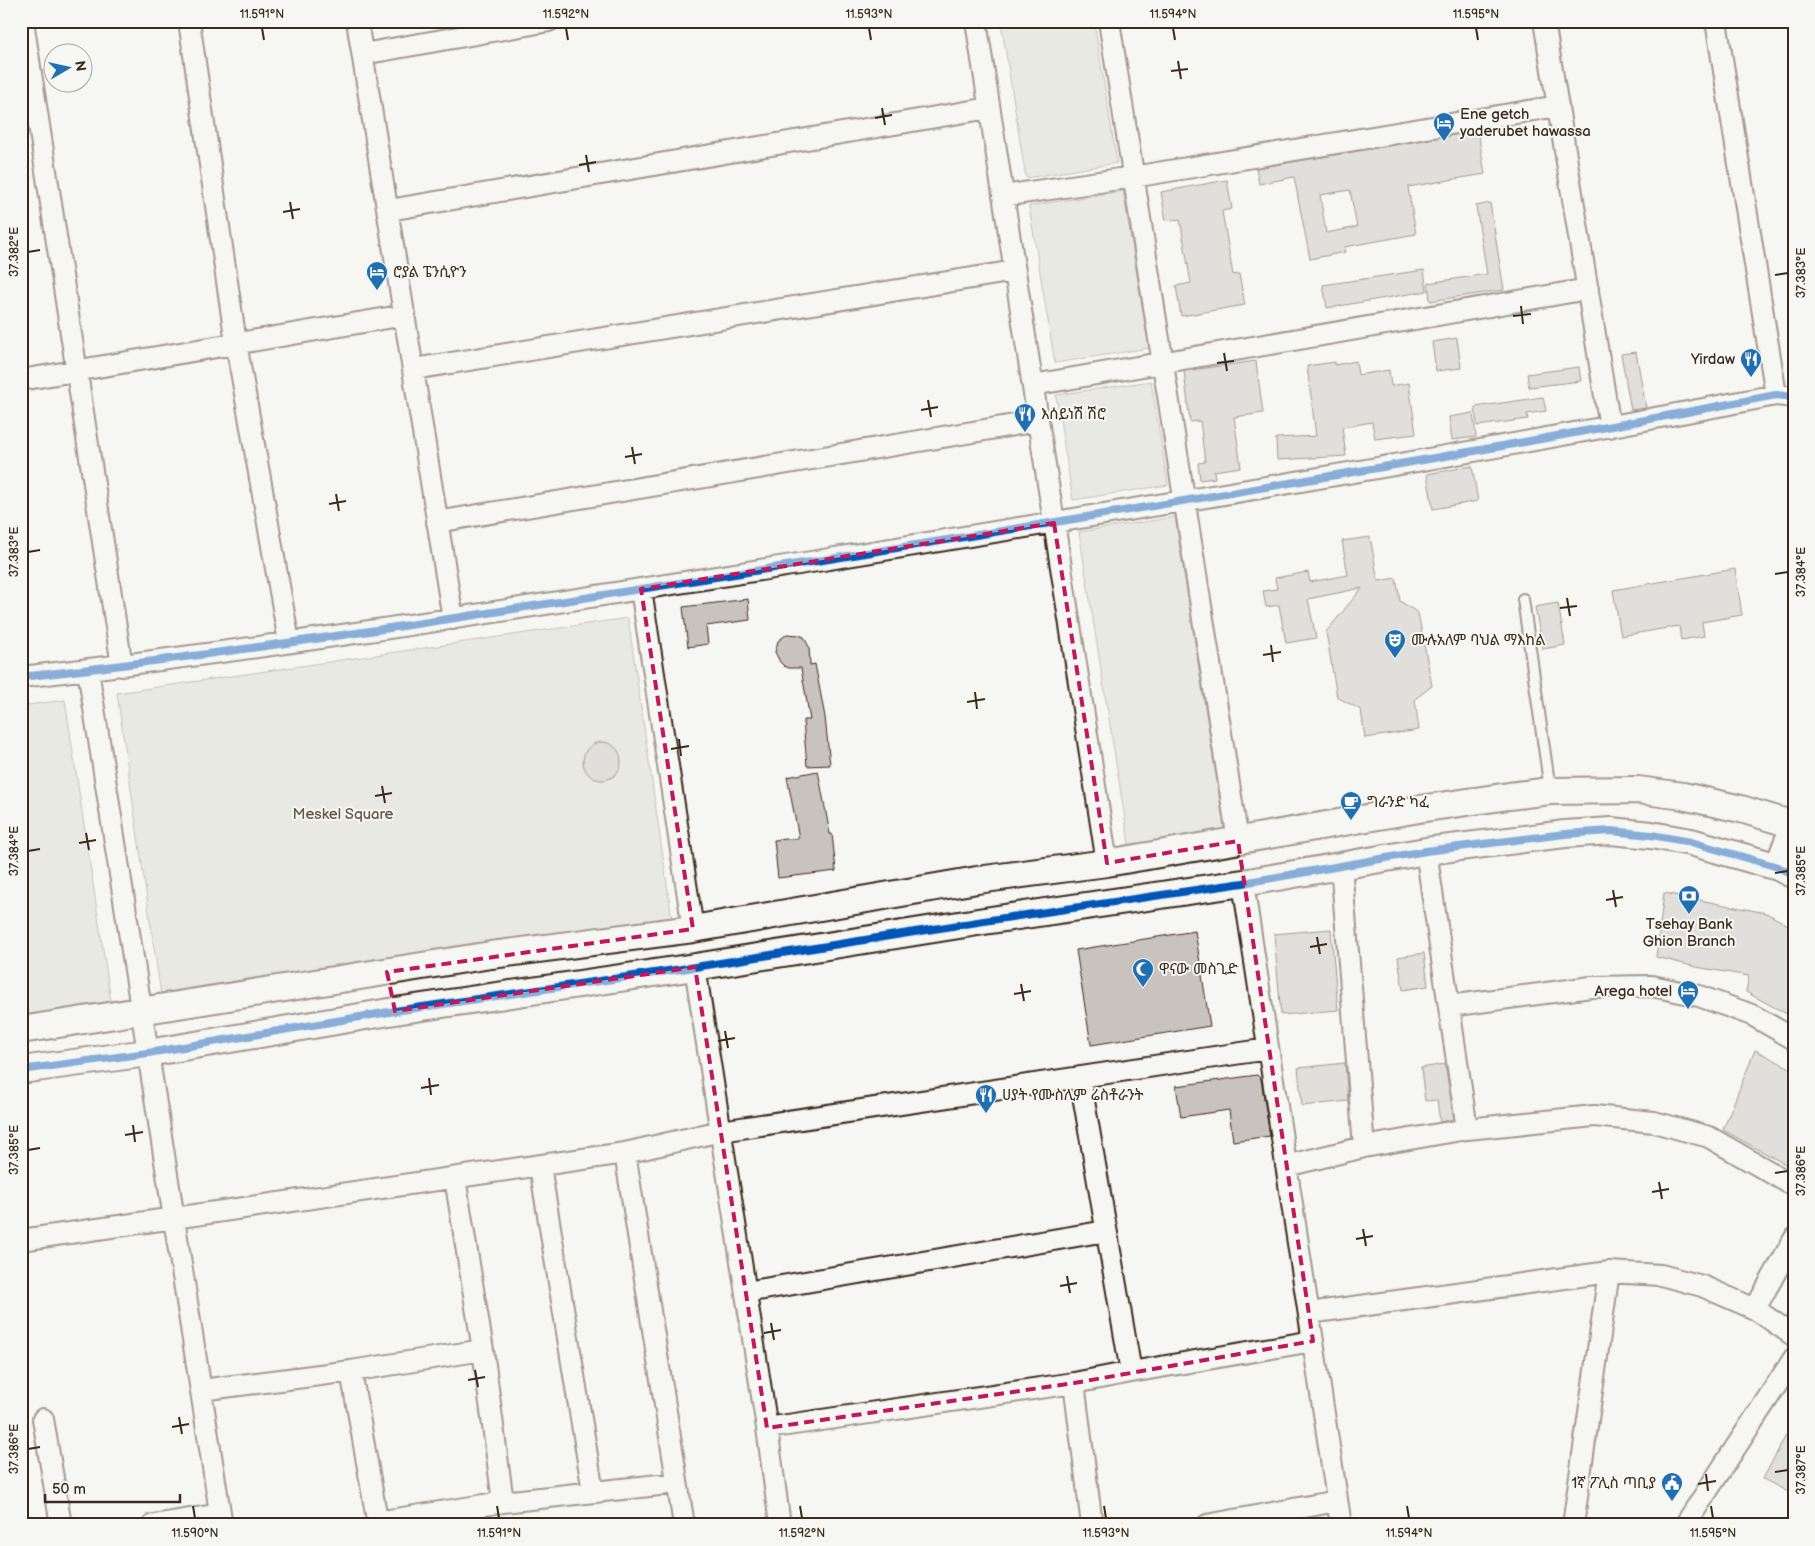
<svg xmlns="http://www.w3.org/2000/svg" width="1815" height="1546" viewBox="0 0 1815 1546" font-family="'Balsamiq Sans','Noto Sans Ethiopic',sans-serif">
<rect width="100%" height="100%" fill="#f6f6f2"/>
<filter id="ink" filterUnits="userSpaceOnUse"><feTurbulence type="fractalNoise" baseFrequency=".02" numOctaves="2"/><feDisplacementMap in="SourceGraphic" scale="10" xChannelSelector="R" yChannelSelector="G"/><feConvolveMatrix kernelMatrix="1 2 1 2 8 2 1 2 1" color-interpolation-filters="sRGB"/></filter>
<g filter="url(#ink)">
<!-- green -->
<path fill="#dad9d3" stroke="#8a8278" d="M1007,21H1094L1117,163L1026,178L1001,22Z
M1123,191L1149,348L1055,363L1029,206Z
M1151,381L1168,485L1073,500L1056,395Z
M1175,517L1226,840L1131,856L1079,532Z
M628,618L672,919L161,995L117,693Z
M65,700L113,1015L21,1029V706Z"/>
<!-- building -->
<path fill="#c8c3be" stroke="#3b2a1e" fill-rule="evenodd" d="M1478,131L1485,174L1408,187L1416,234L1344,247L1345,252L1310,259L1294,177L1259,184L1256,168ZM1350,190L1357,227L1326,233L1320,195Z
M1227,180L1232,209L1222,211L1233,275L1239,274L1245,305L1181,316L1176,286L1191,283L1180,219L1166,221L1161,192Z
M1490,203L1504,290L1430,301L1428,283L1487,274L1476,206Z
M1424,270L1427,291L1327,308L1323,285Z
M1457,338L1461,368L1436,371L1432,342Z
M1636,352L1646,408L1631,410L1621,354Z
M1256,361L1263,413L1234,417L1241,467L1214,471L1215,478L1200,480L1198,463L1205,462L1200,421L1190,422L1184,371Z
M1356,361L1358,375L1389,370L1391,386L1409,383L1416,434L1375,439L1372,422L1342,427L1346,456L1277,460L1276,438L1316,436L1307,366L1335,362V365Z
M1579,367L1581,381L1529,387L1527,374Z
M1543,397L1546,411L1527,414L1528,419L1477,426L1475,407Z
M1473,413L1476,437L1452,440L1449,417Z
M1472,466L1478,501L1433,509L1427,474Z
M1370,537L1378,581L1396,578L1400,601L1418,613L1432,686L1415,699L1419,730L1365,738L1361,710L1337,697L1326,632L1362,588L1308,599L1316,638L1286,643L1279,605L1266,607L1263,591L1277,589L1275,578L1308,572L1310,582L1348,575L1342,541Z
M1735,569L1742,615L1702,622L1704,636L1681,640L1679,626L1621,636L1613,590Z
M748,599L750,620L706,626L708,644L688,647L683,607Z
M1558,603L1565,645L1543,649L1535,607Z
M787,634L799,635L804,637L809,647L810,665L815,664L825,717L830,765L807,766L803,720H810L801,668H789L784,666L780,662L775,652L778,641Z
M583 761a19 19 0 1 1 38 0a19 19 0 1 1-38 0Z
M818,771L830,834H832L836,871L778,878L774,840L799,838L787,777Z
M1664,893L1766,913L1794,928V1018L1746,992L1749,976L1696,967L1656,957Z
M1331,929L1338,1010L1281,1015L1274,934Z
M1195,931L1210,1026L1091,1045L1076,950Z
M1424,953L1428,986L1403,990L1398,957Z
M1755,1050L1794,1070V1169L1723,1130Z
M1345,1063L1348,1101L1302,1106L1298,1068Z
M1445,1064L1454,1119L1440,1122L1437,1100L1425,1101L1421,1068Z
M1257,1075L1261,1079L1270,1136L1233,1141L1229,1110L1181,1117L1176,1086Z
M1794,1420V1495L1763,1479Z"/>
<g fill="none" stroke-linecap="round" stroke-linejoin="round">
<!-- service casing -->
<g stroke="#3b2a1e" stroke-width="14">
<path id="service" d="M1523,599L1550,790"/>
</g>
<!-- minor casing -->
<g stroke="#3b2a1e" stroke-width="24">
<path id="minor" d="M23,21L122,666
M189,21L236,343L289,642
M357,21L453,619
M976,21L1107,863
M1109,21L1238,841
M1544,21L1610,427
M1716,21L1776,395
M363,54L549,21
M1003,196L1133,177L1558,106
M389,210L989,108
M414,369L1015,271
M21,380L405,315
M1033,385L1588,289
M437,522L1038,421
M641,589L693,929
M88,670L222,1525
M21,677C288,647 552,603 817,561C1137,509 1457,457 1776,395L1794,397
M1426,851L1467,1129
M1341,865L1364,1147
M1243,883L1341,1525
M695,967L767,1428L780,1525
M1449,1006L1591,987L1652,986L1699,996L1752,1015L1794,1039
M1080,1078L1131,1372
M625,1153L684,1525
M540,1166L593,1492
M1286,1166L1364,1147L1467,1129L1594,1116L1654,1122L1709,1137L1794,1186
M455,1178L483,1350L503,1502
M21,1240L625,1153L721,1131L1268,1049
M746,1292L1106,1231
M1755,1309L1794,1239
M1309,1313L1609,1272L1661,1275L1702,1286L1755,1309L1794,1336
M351,1371L378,1525
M1074,1383L1092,1525
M201,1390L351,1371L483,1350
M43,1419L61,1525
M767,1428L1074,1383L1131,1372L1313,1341
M377,1522L503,1502L677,1483
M153,1525L220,1514
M1207,1525L1337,1501
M1573,1525L1609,1272
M1685,1525L1794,1358"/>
</g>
<!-- tertiary casing -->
<g stroke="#3b2a1e" stroke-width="30">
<path id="tertiary" d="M1778,867L1794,826
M21,1030L491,955L693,929L977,880L1107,863L1419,809L1509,796L1550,791L1638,790L1683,796L1741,809L1794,825
M21,1070L148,1053L395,1011L695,967L984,921L1243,883L1426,851L1565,834L1611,831L1651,835L1691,842L1778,867L1794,875"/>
</g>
<!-- service -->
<use href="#service" stroke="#f6f6f2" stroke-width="10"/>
<!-- minor -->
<use href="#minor" stroke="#f6f6f2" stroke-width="20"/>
<!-- tertiary -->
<use href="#tertiary" stroke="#f6f6f2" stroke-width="26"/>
<!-- cycleway casing -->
<g stroke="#f6f6f2" stroke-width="11">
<path id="cycleway" d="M21,677C288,647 552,603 817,561C1137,509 1457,457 1776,395L1794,397
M21,1070L148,1053L395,1011L695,967L984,921L1243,883L1426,851L1565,834L1611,831L1651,835L1691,842L1778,867L1794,875"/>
</g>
<!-- cycleway -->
<use href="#cycleway" stroke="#0057b8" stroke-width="8"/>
</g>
</g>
<!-- marked area -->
<path d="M0 0H1815V1546H0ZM1054,523L1107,863L1238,841L1313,1341L1074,1383L767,1428L695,967L395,1011L387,972L693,929L641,589Z" fill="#f6f6f2" fill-opacity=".55" fill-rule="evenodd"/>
<path fill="none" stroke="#c2185b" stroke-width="4" stroke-dasharray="10 6" stroke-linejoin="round" d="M1054,523L1107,863L1238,841L1313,1341L1074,1383L767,1428L695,967L395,1011L387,972L693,929L641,589Z"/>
<!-- ticks -->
<path fill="none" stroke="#3b2a1e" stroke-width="2" d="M262,28L264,40M566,28L568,40M869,28L871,40M1173,28L1175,40M1476,28L1478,40M1178,61L1181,79M1171,71L1188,69M882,108L885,125M875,118L892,115M586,155L589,172M579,165L596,162M290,202L293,219M283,212L300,209M28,252L40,250M1775,275L1788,273M1521,306L1523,324M1513,316L1531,314M1224,353L1227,371M1217,363L1234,361M928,400L931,417M921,410L938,407M632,447L635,464M625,457L642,454M336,494L339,511M329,504L346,501M28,552L40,550M1775,574L1788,572M1567,598L1570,616M1560,608L1577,606M1271,645L1273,662M1263,655L1281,652M975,692L977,709M967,702L985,699M679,739L681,756M671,749L689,746M382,786L385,803M375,796L392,793M86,833L89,850M79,843L96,840M28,851L40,849M1775,873L1788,871M1613,890L1616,907M1606,900L1623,897M1317,937L1320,954M1310,947L1327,944M1021,984L1024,1001M1014,994L1031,991M725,1031L728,1048M718,1041L735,1038M429,1078L431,1095M421,1088L439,1085M133,1125L135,1142M125,1135L143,1132M28,1150L40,1148M1775,1173L1788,1171M1659,1182L1662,1199M1652,1192L1669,1189M1363,1229L1366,1246M1356,1239L1373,1236M1067,1276L1070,1293M1060,1286L1077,1283M771,1323L774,1340M764,1333L781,1330M475,1370L478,1387M468,1380L485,1377M179,1417L182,1434M172,1427L189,1424M28,1449L40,1447M1775,1472L1788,1470M1706,1474L1708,1491M1698,1484L1716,1481M193,1506L195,1518M497,1506L499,1518M800,1506L802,1518M1104,1506L1106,1518M1407,1506L1409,1518M1711,1506L1713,1518"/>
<!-- icons -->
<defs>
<g id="hotel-pin" transform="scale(1.125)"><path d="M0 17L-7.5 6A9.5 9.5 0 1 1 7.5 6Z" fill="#1f6fb2" stroke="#f6f6f2"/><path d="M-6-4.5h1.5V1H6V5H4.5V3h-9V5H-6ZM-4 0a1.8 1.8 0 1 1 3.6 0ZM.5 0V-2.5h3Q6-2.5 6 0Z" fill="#fff"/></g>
<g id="restaurant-pin" transform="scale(1.125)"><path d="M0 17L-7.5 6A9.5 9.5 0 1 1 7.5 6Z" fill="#1f6fb2" stroke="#f6f6f2"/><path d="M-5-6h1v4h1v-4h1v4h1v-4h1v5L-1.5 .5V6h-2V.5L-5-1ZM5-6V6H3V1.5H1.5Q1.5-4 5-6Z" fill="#fff"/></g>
<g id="theatre-pin" transform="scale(1.125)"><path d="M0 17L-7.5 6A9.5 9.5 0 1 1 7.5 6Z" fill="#1f6fb2" stroke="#f6f6f2"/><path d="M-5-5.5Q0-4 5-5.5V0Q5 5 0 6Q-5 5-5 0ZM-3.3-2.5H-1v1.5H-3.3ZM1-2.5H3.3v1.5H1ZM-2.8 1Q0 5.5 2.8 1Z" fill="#fff"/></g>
<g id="cafe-pin" transform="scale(1.125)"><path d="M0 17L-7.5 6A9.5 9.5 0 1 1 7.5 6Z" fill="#1f6fb2" stroke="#f6f6f2"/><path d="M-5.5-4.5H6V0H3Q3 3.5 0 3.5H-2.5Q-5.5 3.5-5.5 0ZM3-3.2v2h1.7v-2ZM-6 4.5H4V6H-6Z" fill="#fff"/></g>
<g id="bank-pin" transform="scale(1.125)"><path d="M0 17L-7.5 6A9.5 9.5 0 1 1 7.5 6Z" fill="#1f6fb2" stroke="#f6f6f2"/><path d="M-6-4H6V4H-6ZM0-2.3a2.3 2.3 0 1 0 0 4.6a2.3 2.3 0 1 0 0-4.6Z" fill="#fff"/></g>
<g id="mosque-pin" transform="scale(1.125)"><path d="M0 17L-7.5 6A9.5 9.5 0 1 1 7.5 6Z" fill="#1f6fb2" stroke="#f6f6f2"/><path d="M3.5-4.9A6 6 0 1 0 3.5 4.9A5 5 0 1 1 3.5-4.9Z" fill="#fff"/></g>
<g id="civic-pin" transform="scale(1.125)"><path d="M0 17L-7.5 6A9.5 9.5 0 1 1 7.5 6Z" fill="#1f6fb2" stroke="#f6f6f2"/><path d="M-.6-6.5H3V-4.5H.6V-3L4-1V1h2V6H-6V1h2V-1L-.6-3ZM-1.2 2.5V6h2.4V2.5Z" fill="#fff"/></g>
</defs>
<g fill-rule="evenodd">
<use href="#hotel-pin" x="1444" y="123"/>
<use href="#hotel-pin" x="377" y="272"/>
<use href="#restaurant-pin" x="1751" y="359"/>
<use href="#restaurant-pin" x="1025" y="414"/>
<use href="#theatre-pin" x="1395" y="640"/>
<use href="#cafe-pin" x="1351" y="802"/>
<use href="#bank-pin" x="1689" y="896"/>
<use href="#mosque-pin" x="1143" y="969"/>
<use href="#hotel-pin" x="1688" y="991"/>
<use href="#restaurant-pin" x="986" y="1095"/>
<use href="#civic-pin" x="1672" y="1483"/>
</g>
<g text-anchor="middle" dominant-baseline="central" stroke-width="4" stroke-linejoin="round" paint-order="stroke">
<!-- poi labels -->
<g font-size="15" fill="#3b2a1e" stroke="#f6f6f2" text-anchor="start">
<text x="1460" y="114">Ene getch<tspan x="1460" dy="17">yaderubet hawassa</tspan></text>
<text x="393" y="272">ሮያል ፔንሲዮን</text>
<text x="1735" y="359" text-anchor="end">Yirdaw</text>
<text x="1041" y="414">እሰይነሽ ሽሮ</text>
<text x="1411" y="640">ሙሉአለም ባህል ማእከል</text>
<text x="1367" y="802">ግራንድ ካፈ</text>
<text x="1689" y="924" text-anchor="middle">Tsehay Bank<tspan x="1689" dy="17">Ghion Branch</tspan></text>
<text x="1159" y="969">ዋናው መስጊድ</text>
<text x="1672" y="991" text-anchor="end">Arega hotel</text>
<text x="1002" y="1095">ሀያት የሙስሊም ሬስቶራንት</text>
<text x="1656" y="1483" text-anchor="end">1ኛ ፖሊስ ጣቢያ</text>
</g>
<!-- park labels -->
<g font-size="15" fill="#63564b" stroke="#f6f6f2">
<text x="343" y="814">Meskel Square</text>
</g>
</g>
<!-- margin -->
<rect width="1815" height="1546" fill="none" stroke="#f6f6f2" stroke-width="55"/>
<!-- north arrow -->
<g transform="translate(68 68) rotate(81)"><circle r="24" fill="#f6f6f2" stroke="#aba49d"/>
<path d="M0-4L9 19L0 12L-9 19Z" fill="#1f6fb2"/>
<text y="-8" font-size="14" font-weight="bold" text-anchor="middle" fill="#3b2a1e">N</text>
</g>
<!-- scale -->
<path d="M45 1494v8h135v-8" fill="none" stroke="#3b2a1e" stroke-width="2.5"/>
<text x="52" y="1494" font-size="15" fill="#3b2a1e" stroke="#f6f6f2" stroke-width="4" paint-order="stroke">50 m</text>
<rect x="28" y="28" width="1760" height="1490" fill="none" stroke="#3b2a1e" stroke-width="2"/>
<g font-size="12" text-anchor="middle" fill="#3b2a1e">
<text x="262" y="18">11.591°N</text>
<text x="566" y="18">11.592°N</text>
<text x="869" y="18">11.593°N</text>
<text x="1173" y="18">11.594°N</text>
<text x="1476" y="18">11.595°N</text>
<text transform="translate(14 252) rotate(-90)" y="4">37.382°E</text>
<text transform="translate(1801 273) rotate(-90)" y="4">37.383°E</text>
<text transform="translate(14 552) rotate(-90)" y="4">37.383°E</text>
<text transform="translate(1801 572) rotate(-90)" y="4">37.384°E</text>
<text transform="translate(14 851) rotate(-90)" y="4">37.384°E</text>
<text transform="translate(1801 871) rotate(-90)" y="4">37.385°E</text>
<text transform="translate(14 1150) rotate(-90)" y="4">37.385°E</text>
<text transform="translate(1801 1171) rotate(-90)" y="4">37.386°E</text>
<text transform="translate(14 1449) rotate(-90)" y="4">37.386°E</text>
<text transform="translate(1801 1470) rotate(-90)" y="4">37.387°E</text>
<text x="195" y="1537">11.590°N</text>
<text x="499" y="1537">11.591°N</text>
<text x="802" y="1537">11.592°N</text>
<text x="1106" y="1537">11.593°N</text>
<text x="1409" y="1537">11.594°N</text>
<text x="1713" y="1537">11.595°N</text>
</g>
</svg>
